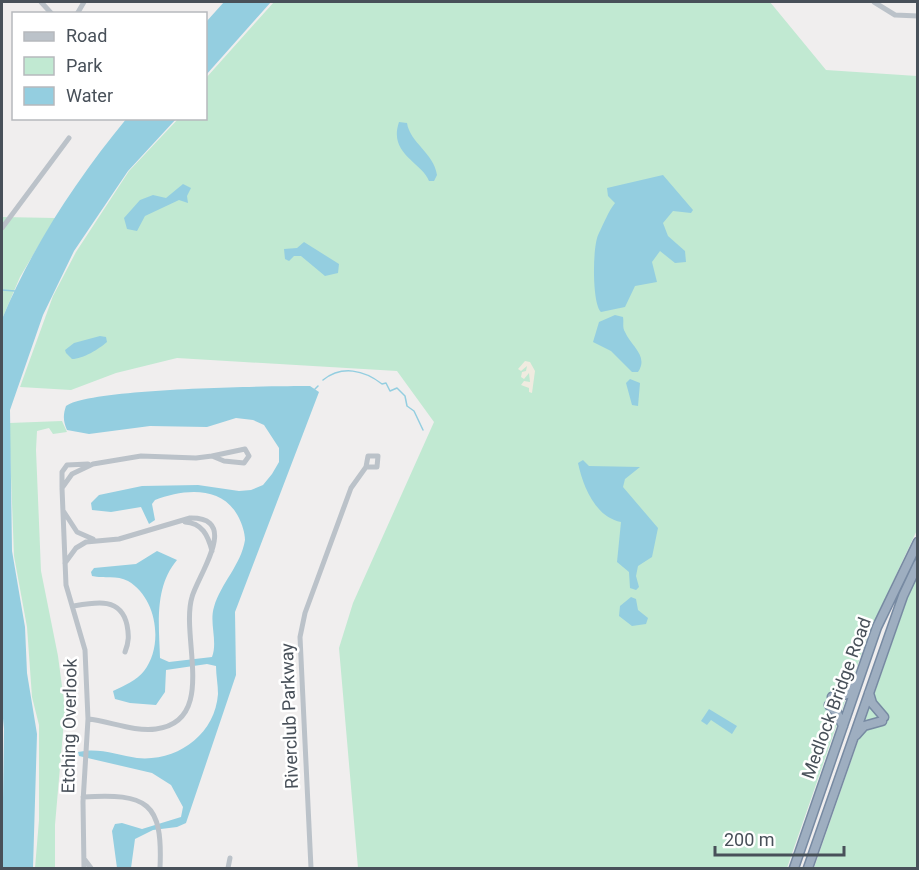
<svg xmlns="http://www.w3.org/2000/svg" width="919" height="870" viewBox="0 0 919 870" font-family="Roboto,sans-serif">
<rect width="100%" height="100%" fill="#f0eeee"/>
<!-- green -->
<path fill="#c1e9d2" d="M274,2H770L826,70L917,76V530L868,635L787,868H358L339,648L353,603L434,422L397,371L177,358L116,373L71,390L20,387L53,296L76,252L129,171L178,119L206,118V78Z
M2,217L55,218L20,277L2,319Z
M62,421L67,432L53,434L49,428L37,431L36,450L41,571L58,656L65,709L55,825V867L35,868L39,820V725L32,697L27,627L14,556L9,423Z
M917,571V868H814Z"/>
<!-- sand -->
<path fill="#f0ebe0" d="M525,361L530,362L535,371L532,393L529,392V388L521,385L524,381L530,382L529,373L524,379L521,377L522,372L526,371L527,366L521,371L518,369Z"/>
<!-- water -->
<path fill="#94cee0" d="M224,2H271L206,75V22Z
M127,118L176,119L128,171L74,251L43,315L10,410L12,551L25,627L27,673L37,734L33,868H2L4,729L2,708V319C32,247 76,180 127,118Z
M399,122L407,123C410,143 434,153 437,175L434,181H429C422,162 388,154 399,122Z
M663,175L693,210L691,213L673,211L663,223L668,236L685,251L686,262L675,263L660,251L652,262L657,282L635,286L625,307L601,312C592,304 592,245 599,233C604,223 608,212 615,203L608,196L607,188Z
M183,184L191,188L187,196L188,203L179,200L145,216L137,231L127,229L124,218L140,200L153,195L166,198Z
M304,242L339,264L338,273L325,276L301,256H294L289,261L285,259L284,249L297,248Z
M615,315L623,317C624,323 622,327 625,332C631,346 649,356 638,372H632L611,351L593,342L599,322Z
M100,336L106,337L107,342C99,349 83,359 72,359L66,353L65,350L74,343Z
M630,379L640,383L638,406L632,405L626,383Z
M310,386L319,392L235,612L236,675L186,823L177,827L153,830L135,839L131,868H117L112,831L115,824L122,823L142,829L181,817L183,807L171,785L152,773L79,756L78,752C97,747 119,755 137,758C177,762 215,735 218,694C218,685 216,675 216,666L207,664L166,670L165,692L156,705L130,703L115,699L113,691C124,686 137,680 144,671C164,645 157,598 128,581C117,575 104,579 92,576L91,572L94,568L136,564L157,551L177,560C154,587 159,625 160,658L169,662L212,657C218,641 209,623 214,607C221,583 241,565 245,540C245,533 242,524 239,518C223,485 184,489 155,500L152,504L155,520L149,524L141,507L111,512L92,510L91,503L99,495L142,486L198,485L239,491L251,490L263,485L272,474L279,462V448L264,425L253,420L236,418L207,427L150,426L89,434L67,430C63,421 63,415 66,406C89,388 271,386 310,386Z
M583,460L589,466L640,467L625,479L623,487L658,528L652,557L638,566L636,576L639,587L636,590L630,588L629,572L617,562L621,522C595,517 583,486 578,463Z
M631,597L636,599L638,610L648,618L646,624L632,626L619,616L620,606Z
M709,709L737,726L732,734L711,720L707,725L701,721Z"/>
<g fill="none" stroke-linecap="round" stroke-linejoin="round">
<!-- stream -->
<path stroke="#94cee0" stroke-width="1.5" d="M2,290L15,291
M323,380C342,365 364,370 382,384L386,383L390,391L397,388L405,396L407,406L414,411L423,430
M315,389L318,386"/>
<!-- trunk casing -->
<g stroke="#778aa2" stroke-width="11">
<path id="trunk" d="M869,693L872,703L884,717
M832,697L847,694L855,686
M829,705L837,713L843,726
M856,735L864,726L882,721
M794,868L877,627L918,542
M808,868L903,596L918,564"/>
</g>
<!-- minor -->
<path stroke="#bbc2c9" stroke-width="5" d="M41,2L52,14
M874,2L895,15L918,16
M77,14L84,2
M2,228L69,138
M245,449L249,456L244,463L224,461L212,456Z
M62,487V472L67,465L88,464
M64,512L77,532L93,539
M185,522C202,523 208,535 212,551
M65,563L76,548L86,542L119,539L190,518C241,517 198,575 192,597C180,637 218,721 156,729C134,732 109,721 88,719
M74,606C96,602 121,597 127,625C129,635 129,642 125,652
M83,797C147,793 163,802 160,868
M85,860L91,868
M84,868L83,802L88,719L85,650L66,585L62,488L72,474L93,464L141,456L196,458L212,456
M228,868L230,858
M311,868L300,637L305,613L351,488L366,467L368,456H378L377,467H366"/>
<!-- trunk -->
<use href="#trunk" stroke="#9eaec0" stroke-width="8"/>
</g>
<g text-anchor="middle" dominant-baseline="central" stroke-width="5" stroke-linejoin="round" paint-order="stroke">
<!-- street labels -->
<g font-size="18" fill="#485059" stroke="#fff">
<text transform="translate(836 698) rotate(-70)">Medlock Bridge Road</text>
<text transform="translate(289 716) rotate(-92)">Riverclub Parkway</text>
<text transform="translate(69 726) rotate(-89)">Etching Overlook</text>
</g>
</g>
<!-- border -->
<rect width="919" height="870" fill="none" stroke="#485059" stroke-width="6"/>
<!-- legend -->
<rect x="12" y="12" width="195" height="108" fill="#ffffff" stroke="#b6b9bd" stroke-width="1.5"/>
<rect x="24" y="32" width="30" height="9" fill="#bbc2c9" stroke="#b6b9bd" stroke-width="1.5"/>
<text x="66" y="42" font-size="18" fill="#485059">Road</text>
<rect x="24" y="57" width="30" height="18" fill="#c1e9d2" stroke="#b6b9bd" stroke-width="1.5"/>
<text x="66" y="72" font-size="18" fill="#485059">Park</text>
<rect x="24" y="87" width="30" height="18" fill="#94cee0" stroke="#b6b9bd" stroke-width="1.5"/>
<text x="66" y="102" font-size="18" fill="#485059">Water</text>
<!-- scale -->
<path d="M715 846v9h129v-9" fill="none" stroke="#485059" stroke-width="3"/>
<text x="724" y="846" font-size="18" fill="#485059" stroke="#ffffff" stroke-width="4.5" paint-order="stroke">200 m</text>
</svg>
